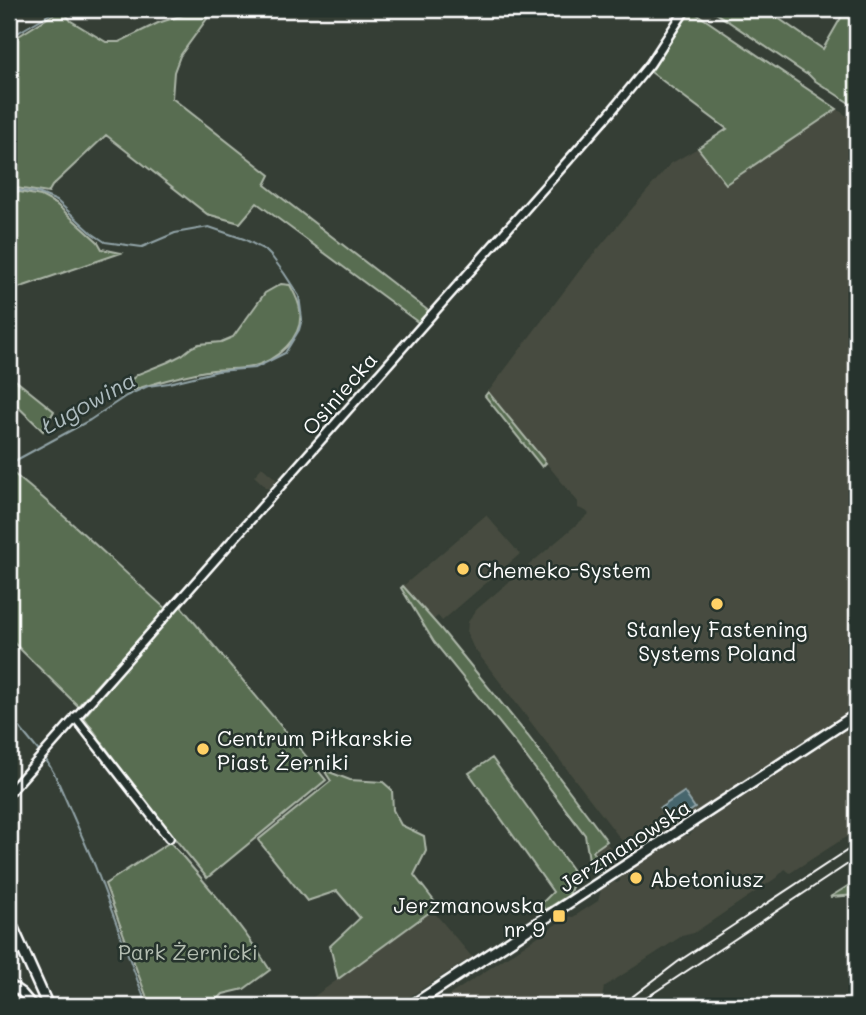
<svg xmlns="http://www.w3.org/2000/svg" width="866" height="1015" viewBox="0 0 866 1015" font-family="Mali,sans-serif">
<rect width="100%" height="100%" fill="#353e35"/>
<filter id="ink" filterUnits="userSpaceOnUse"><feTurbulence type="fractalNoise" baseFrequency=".0143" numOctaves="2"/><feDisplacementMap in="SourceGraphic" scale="14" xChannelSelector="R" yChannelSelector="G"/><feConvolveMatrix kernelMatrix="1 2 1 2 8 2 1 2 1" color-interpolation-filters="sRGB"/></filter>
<g filter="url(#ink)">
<!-- built -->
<path fill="#464b3f" d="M837,109L857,123V706L667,831L661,830L656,825L648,832L649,838L646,844L636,850H629L473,647L467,633L468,622L477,609L589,514L586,511L578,508V502L488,392L580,270L670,164L698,148L726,184Z
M262,467L277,480L268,489L254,476Z
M486,515L520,554L442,621L438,616L433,620L403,586Z
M857,722V830L790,873L785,869L776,878L694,933L682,936L604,987L602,999L591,1006H433L564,919L562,916L573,917L598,901L601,890L614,882L617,883L620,881V877L685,835L688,836L693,832V830Z
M606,842L618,858V861L604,869L593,850Z
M433,911L472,957L395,1006H308L305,1003Z"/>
<!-- green -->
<path fill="#586d51" stroke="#acb6a8" stroke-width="2" d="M62,9L71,21L106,42H119L158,23L202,9H214L180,56L174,72L172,98L270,175L265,185L430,312L419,323L257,203L240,223L207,214L106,135L52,186L48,193L16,188L9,184V42Z
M710,9H765L823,49L846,9H857V108L814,80L807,73L806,74Z
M691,10L837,109L726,184L698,148L727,129L651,72Z
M9,190L41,196L56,204L98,242L102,249L121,253L9,291Z
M281,284L290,285C294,293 299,301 300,310C304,338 276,361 251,367C238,370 225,368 213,370C186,374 158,382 133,390L131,380L138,374L168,362L182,355L192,347L199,344L221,342L233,337L265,293Z
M9,375L54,411L43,431L9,398Z
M488,392L546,463L542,467L485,396Z
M9,470C64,513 114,563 166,609L78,706L9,638Z
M403,586L441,629L528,736L607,841L593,851L604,869L594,874L590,866L585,835L515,742L434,642L401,588Z
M179,604L326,780L207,878L144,801L84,717Z
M492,758L576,875L569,895L545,910L541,904L553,892L469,773Z
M324,770L350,780L383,782L392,790L393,810L401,825L424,836L426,851L414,875L438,906L338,979L330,946L360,918L337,891L307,901L258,840L331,781Z
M170,842C205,882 242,925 270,970L244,989L223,994L211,1006H150L105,884Z
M857,880V895L830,897L854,882Z"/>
<!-- water -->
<path fill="#47666d" stroke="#91a3a7" stroke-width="2" d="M684,792L695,808L671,824L660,808Z"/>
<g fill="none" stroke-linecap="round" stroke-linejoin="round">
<!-- stream -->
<path stroke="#91a3a7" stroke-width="2" d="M9,38L58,9
M9,187L14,190L38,193L57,201L93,234L105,242L142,247L175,233L209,227L244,239L265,250L272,257L284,273L299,296L302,319L299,330L285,353L255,368L218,371L169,383L148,386L126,396L90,420L9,464
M9,719L19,727L41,754
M45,758L55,775L95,866L147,1006"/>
<!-- minor casing -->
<g stroke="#fff" stroke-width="12">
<path id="minor" d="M75,717L169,838
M9,793L610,113L650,64L686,9
M9,984L22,993L33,1006"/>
</g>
<!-- tertiary casing -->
<g stroke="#fff" stroke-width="14">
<path id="tertiary" d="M9,919L48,1006
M411,1006L857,714"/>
</g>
<!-- minor -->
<use href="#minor" stroke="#26332d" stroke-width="7"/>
<!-- tertiary -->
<use href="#tertiary" stroke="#26332d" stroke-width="9"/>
<!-- rail -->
<path stroke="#fff" stroke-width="2" d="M620,1006L679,961L857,844
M634,1006L857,858"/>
</g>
</g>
<!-- markers -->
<g fill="#ffd166" stroke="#26332d" stroke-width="2.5">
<circle cx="463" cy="569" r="7"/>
<circle cx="717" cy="604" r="7"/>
<circle cx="203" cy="749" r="7"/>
<circle cx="636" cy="878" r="7"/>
<rect x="552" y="909" width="14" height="14" rx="3.5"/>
</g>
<g text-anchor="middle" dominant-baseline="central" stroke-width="5" stroke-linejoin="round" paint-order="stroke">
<!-- street labels -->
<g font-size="21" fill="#fff" stroke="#26332d">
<text transform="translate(339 393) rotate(-49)">Osiniecka</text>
<text transform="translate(624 845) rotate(-33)">Jerzmanowska</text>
</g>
<!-- poi labels -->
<g font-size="21" fill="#fff" stroke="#26332d" text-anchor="start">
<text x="477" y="569">Chemeko-System</text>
<text x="717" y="628" text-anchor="middle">Stanley Fastening<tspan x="717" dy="24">Systems Poland</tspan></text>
<text x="217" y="737">Centrum Piłkarskie<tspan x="217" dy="24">Piast Żerniki</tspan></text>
<text x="650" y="878">Abetoniusz</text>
<text x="545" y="904" text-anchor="end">Jerzmanowska<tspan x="545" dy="24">nr 9</tspan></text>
</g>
<!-- park labels -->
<g font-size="21" fill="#b4bdb1" stroke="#26332d">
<text x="188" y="951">Park Żernicki</text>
</g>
<!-- water labels -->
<g font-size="23" font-style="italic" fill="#acbabd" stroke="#26332d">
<text transform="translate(88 402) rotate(-29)">Ługowina</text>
</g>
</g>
<!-- margin -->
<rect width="866" height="1015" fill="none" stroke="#26332d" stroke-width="35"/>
<rect x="18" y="18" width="831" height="980" fill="none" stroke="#fff" stroke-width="2.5" filter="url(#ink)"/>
</svg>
